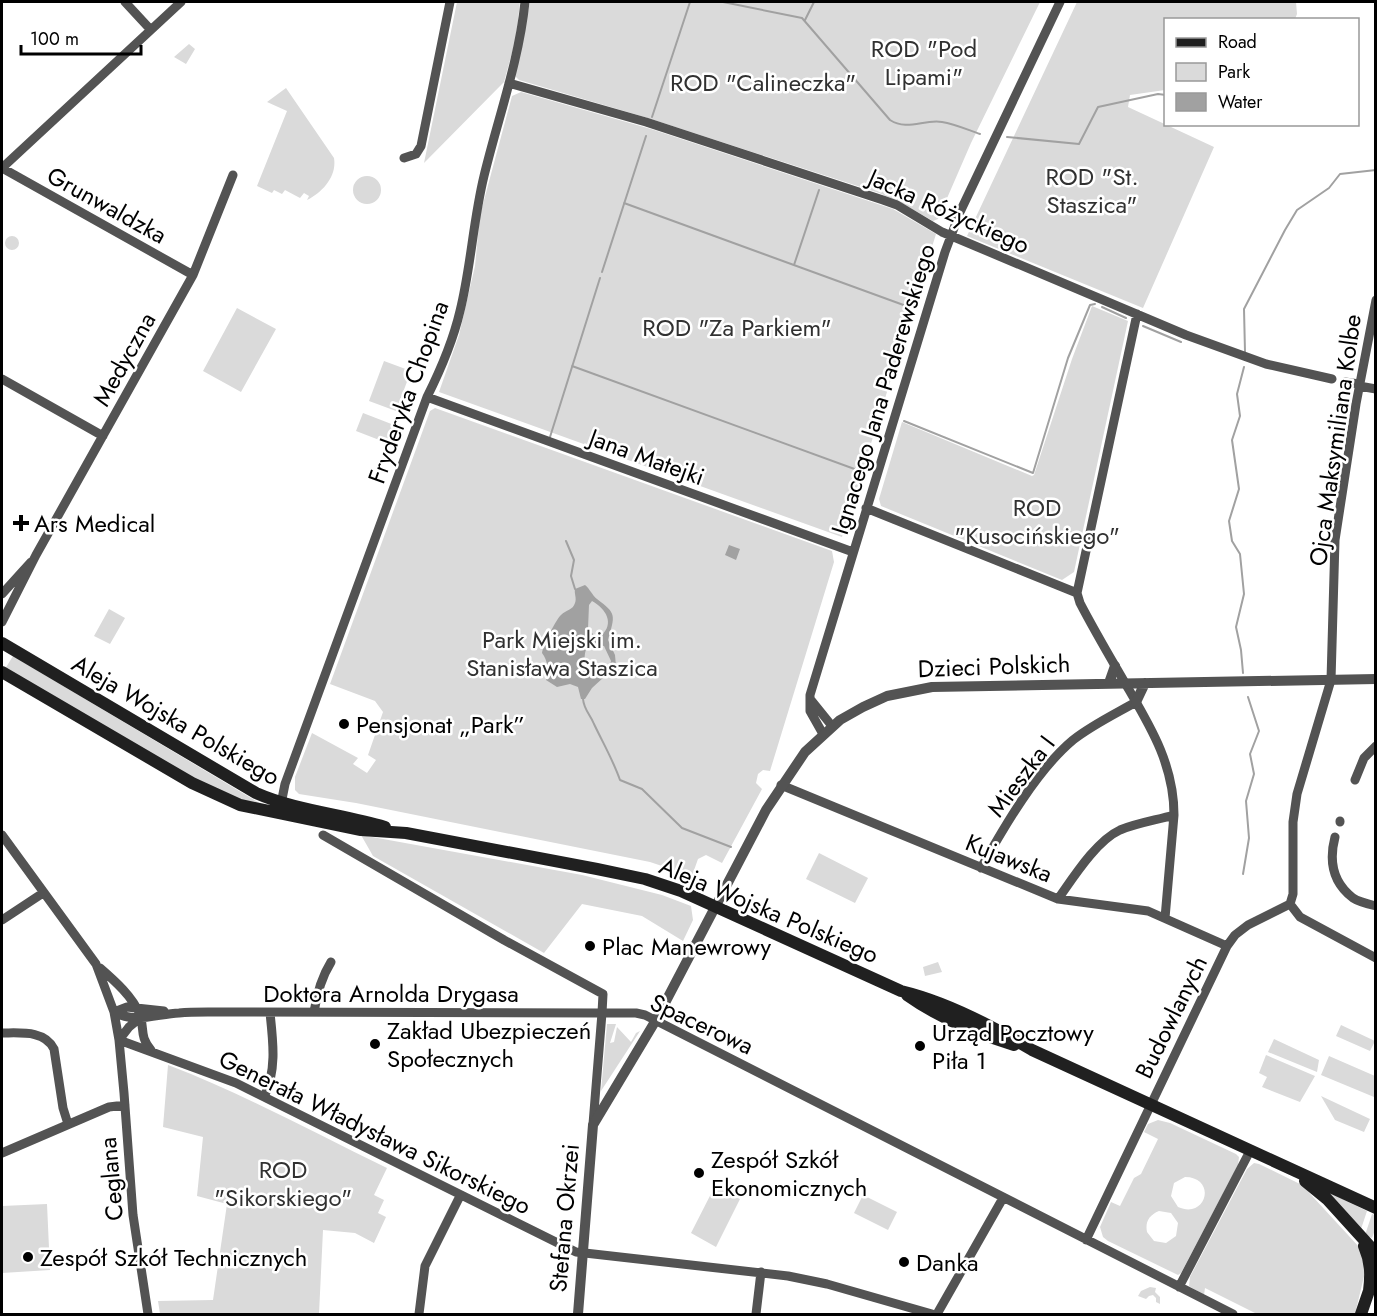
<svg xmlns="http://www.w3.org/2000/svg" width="1377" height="1316" viewBox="0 0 1377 1316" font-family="Jost,sans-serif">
<rect width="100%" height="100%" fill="#fff"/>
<!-- green -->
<path fill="#dadada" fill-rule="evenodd" d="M457,2H520L516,38L504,82L424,163Z
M530,2H1040L971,143L938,219L933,221L900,202L879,193L648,118L519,80L515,76Z
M1077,2H1296L1297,14L1295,19L1166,20L1165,90L1130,95L1128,107L1214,147L1143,308L967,236Z
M189,44L195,49L186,64L174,57Z
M286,88L334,158C337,176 323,192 307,200L309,196L304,193L300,198L285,190L282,194L274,190L272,193L257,186L287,111L267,102Z
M521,92L651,129L893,209L936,234L842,537L439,392L459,335L475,266L480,215L512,96Z
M353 190a14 14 0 1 1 28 0a14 14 0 1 1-28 0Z
M5 243a7 7 0 1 1 14 0a7 7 0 1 1-14 0Z
M1092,306L1128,321L1074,572L1062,580L881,506L879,499L902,422L1032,476L1034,475L1072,359Z
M237,308L276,329L241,392L203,371Z
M384,361L411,371L396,411L369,401Z
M435,408L832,551L834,562L770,771L763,770L758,774L756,783L762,789L722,863L706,855L698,859L692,876L650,862L356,803L299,794L295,790V777L312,733L358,758L353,764L367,773L376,760L368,755L383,712L375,701L330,684L430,411Z
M363,413L394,425L387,443L356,431Z
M109,609L125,618L110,644L94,636Z
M13,656L261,804L259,806L212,789L5,669Z
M361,835L582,875L662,895L691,906L693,920L683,941L642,916L582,904L544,953L373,856Z
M819,853L868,878L855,903L806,879Z
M938,962L942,972L925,976L923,967Z
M607,1024H616L610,1043L614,1042L617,1027L631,1042L636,1033L640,1031L601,1091Z
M1341,1025L1375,1041L1370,1051L1336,1036Z
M1274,1039L1319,1060L1317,1072L1268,1052Z
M1266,1055L1315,1076L1300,1102L1262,1087L1267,1077L1259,1073Z
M1329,1056L1375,1076L1374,1097L1321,1075Z
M168,1065C244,1094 315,1133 387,1168L374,1195L384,1200L378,1213L386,1217L374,1243L355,1233L323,1230L319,1314H160L158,1301L213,1300L227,1204L197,1196L203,1137L163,1127Z
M1321,1096L1370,1119L1364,1132L1335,1120Z
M1158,1120L1170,1123L1236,1154L1239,1157L1238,1165L1181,1273L1178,1275L1108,1241L1103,1237L1100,1227L1111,1202L1120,1206L1134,1178L1141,1174L1158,1139L1144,1132L1148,1124ZM1185,1177C1217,1177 1207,1220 1178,1207L1171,1196L1174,1183ZM1159,1211L1171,1213L1178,1223L1176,1236L1166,1243L1154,1241L1147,1232C1145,1222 1149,1215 1159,1211Z
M1254,1163L1259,1164L1302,1185L1360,1248L1366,1268L1355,1314H1257L1205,1288L1204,1295L1189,1286L1190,1277L1247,1169Z
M715,1186L740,1199L716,1247L691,1233Z
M1330,1193L1367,1211L1361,1229L1329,1194Z
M863,1195L897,1212L888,1230L854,1213Z
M47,1204L50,1270L2,1273V1206Z
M1372,1214L1375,1215V1230L1372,1238L1365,1235Z
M1150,1287L1156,1288L1155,1292L1160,1297V1304L1156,1302V1298L1153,1295L1149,1296L1146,1299L1138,1296L1141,1291Z"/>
<!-- water -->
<path fill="#a1a1a1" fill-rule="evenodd" d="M729,545L740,549L736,560L725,555Z
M585,585C590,589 592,595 597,599C617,614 615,615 608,640L615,655L616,666L592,688L585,699H581L578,687L570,684L557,687L546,680C549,671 548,661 542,653C543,646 556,619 561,615C566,610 573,610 575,603C577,598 574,594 575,589ZM592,601C606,609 615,623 601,636L594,635L588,629L589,605ZM590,643L604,646L611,661C609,672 599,675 589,674C583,667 583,649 590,643Z"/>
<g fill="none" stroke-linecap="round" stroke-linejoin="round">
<!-- stream -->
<path stroke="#a1a1a1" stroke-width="2" d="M723,2L802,18L890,120C907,131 924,119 942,122C955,124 968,130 980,134
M805,20L814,2
M652,117L690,2
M1007,137L1079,144L1098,107L1158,94L1166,95
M624,203L909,307
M794,265L819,190
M602,272L646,136
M1102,307L1126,318
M1143,326L1181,342
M1245,352L1244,309L1285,230L1297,210L1329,188L1340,174L1376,170
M572,366L860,471
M904,421L1033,473L1068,358L1090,305L1095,304
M550,437L600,278
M566,541L574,560L571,576L575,589
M1243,673L1241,650L1236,627L1244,594L1240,554L1232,541L1229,521L1239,489L1232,440L1240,416L1237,394L1244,367
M583,699C584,710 590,714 594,724C603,743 613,760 620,780L642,789L682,828L731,847
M1243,874L1249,838L1246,801L1254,774L1250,754L1259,731L1248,697"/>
<!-- minor -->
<path stroke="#535353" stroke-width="9" d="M125,2L150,29
M181,2L2,168L193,275
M509,83L646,122L883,200L897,205L942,232L1186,335L1266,364L1332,379
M404,158L416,154L421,146L450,2
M1137,314L1077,593L1080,603C1094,630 1110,657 1125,683C1150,726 1174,764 1174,815L1165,918
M2,379L103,436
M1345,382L1359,384
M1359,386L1376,389
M427,397L853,552
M866,508L1077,593
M2,594L31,562
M2,622L36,555L193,275L233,175
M811,700L832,726
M823,734L810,711V695L945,252L960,212L1060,2
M1355,780L1364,758L1376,746
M781,785L1058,899L1148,911L1227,946
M279,805L282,799L285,784L427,397C441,369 453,341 460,311C471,267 473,221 484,176C498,118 519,61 525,2
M1340,821V822
M2,835L96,964L114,1012L119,1040L124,1093L133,1215L148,1314
M323,835L504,940L603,994L602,1013H636L645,1015L1233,1314
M1335,837C1329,860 1332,882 1353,898C1359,902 1368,904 1376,906
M981,868C1004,827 1037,770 1073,740C1092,725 1115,714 1136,702
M1058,899C1073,878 1096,841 1120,830C1137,823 1157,820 1174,815
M1290,904L1293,894V822L1297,794L1331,680L1335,540L1356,404L1376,300
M1290,904L1300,917L1376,958
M2,920L43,893
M100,968C115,981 133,997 140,1015C145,1031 139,1035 151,1050
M114,1012C135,1024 157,1014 179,1013C189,1012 198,1012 208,1012L602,1013L593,1124
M114,1012L127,1007L164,1011
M314,1012C317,993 321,978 331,962
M2,1033C20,1033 45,1030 54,1049L63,1108L68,1124
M119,1040L236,1083L576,1252L788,1276L827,1284L932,1314
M119,1040L129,1027L140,1018
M264,1097C277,1071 273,1041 270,1013
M2,1153L109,1107L125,1105
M1086,1240L1227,946L1235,935L1248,925L1290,904
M1179,1287L1250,1151
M419,1314L425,1266L460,1196
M756,1314L761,1272
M937,1314L1003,1198"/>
<!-- tertiary -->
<path stroke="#535353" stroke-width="10" d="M1109,683L1115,666
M1136,702L1145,683
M578,1314L593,1125L656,1020L766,810L805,752L840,720L863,707L887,696L932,687L1376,679"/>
<!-- secondary -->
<path stroke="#202020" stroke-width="12" d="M2,643L256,793C297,811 342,814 385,827
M2,672L192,783L240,805L361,830L406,833L597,869L645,879L681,891L901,991C947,1002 991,1025 1032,1050L1376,1208
M907,995C938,1017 978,1034 1014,1045
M1305,1181L1327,1199L1376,1253
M1364,1246C1371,1262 1371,1275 1369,1291
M1361,1314L1371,1285"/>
</g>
<!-- markers -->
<g fill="#000" stroke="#fff" stroke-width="2">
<path d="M18 514h6v6h6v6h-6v6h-6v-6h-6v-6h6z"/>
<circle cx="344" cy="724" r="6"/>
<circle cx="590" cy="946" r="6"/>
<circle cx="375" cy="1044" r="6"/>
<circle cx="920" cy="1046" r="6"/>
<circle cx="699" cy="1173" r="6"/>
<circle cx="28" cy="1257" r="6"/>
<circle cx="904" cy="1262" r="6"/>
</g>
<g text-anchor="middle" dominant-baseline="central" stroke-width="5" stroke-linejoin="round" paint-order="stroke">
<!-- park labels -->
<g font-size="24" fill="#313131" stroke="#fff">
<text x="924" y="48">ROD "Pod<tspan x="924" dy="28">Lipami"</tspan></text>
<text x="763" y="82">ROD "Calineczka"</text>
<text x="1092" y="176">ROD "St.<tspan x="1092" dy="28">Staszica"</tspan></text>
<text x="737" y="327">ROD "Za Parkiem"</text>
<text x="1037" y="507">ROD<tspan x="1037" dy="28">"Kusocińskiego"</tspan></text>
<text x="562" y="639">Park Miejski im.<tspan x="562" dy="28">Stanisława Staszica</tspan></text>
<text x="283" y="1169">ROD<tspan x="283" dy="28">"Sikorskiego"</tspan></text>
</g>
<!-- street labels -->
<g font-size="24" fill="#000" stroke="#fff">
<text transform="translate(107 205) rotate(29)">Grunwaldzka</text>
<text transform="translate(949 211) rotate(24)">Jacka Różyckiego</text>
<text transform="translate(124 359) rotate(-61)">Medyczna</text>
<text transform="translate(883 389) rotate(-73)">Ignacego Jana Paderewskiego</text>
<text transform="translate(408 392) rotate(-70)">Fryderyka Chopina</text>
<text transform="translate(1335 440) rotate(-82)">Ojca Maksymiliana Kolbe</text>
<text transform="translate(647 457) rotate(20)">Jana Matejki</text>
<text transform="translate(994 666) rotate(-2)">Dzieci Polskich</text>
<text transform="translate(176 720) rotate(30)">Aleja Wojska Polskiego</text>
<text transform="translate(1021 776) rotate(-53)">Mieszka I</text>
<text transform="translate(1009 858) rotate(22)">Kujawska</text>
<text transform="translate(769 910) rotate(23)">Aleja Wojska Polskiego</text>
<text x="391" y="993">Doktora Arnolda Drygasa</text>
<text transform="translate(1171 1017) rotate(-64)">Budowlanych</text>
<text transform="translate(702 1024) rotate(25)">Spacerowa</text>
<text transform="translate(375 1132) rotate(26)">Generała Władysława Sikorskiego</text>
<text transform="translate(111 1179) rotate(-95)">Ceglana</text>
<text transform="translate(564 1218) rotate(-85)">Stefana Okrzei</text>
</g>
<!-- poi labels -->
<g font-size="24" fill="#000" stroke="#fff" text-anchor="start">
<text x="34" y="523">Ars Medical</text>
<text x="356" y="724">Pensjonat „Park”</text>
<text x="602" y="946">Plac Manewrowy</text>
<text x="387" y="1030">Zakład Ubezpieczeń<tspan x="387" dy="28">Społecznych</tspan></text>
<text x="932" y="1032">Urząd Pocztowy<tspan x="932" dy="28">Piła 1</tspan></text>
<text x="711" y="1159">Zespół Szkół<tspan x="711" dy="28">Ekonomicznych</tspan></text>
<text x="40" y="1257">Zespół Szkół Technicznych</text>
<text x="916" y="1262">Danka</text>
</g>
</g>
<!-- border -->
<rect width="1377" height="1316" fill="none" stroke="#000000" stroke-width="6"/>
<!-- legend -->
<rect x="1164" y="18" width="195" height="108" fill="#ffffff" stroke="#999999" stroke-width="1.5"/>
<rect x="1176" y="38" width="30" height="9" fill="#202020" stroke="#999999" stroke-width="1.5"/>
<text x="1218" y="48" font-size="18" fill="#000000">Road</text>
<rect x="1176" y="63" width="30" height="18" fill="#dadada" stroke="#999999" stroke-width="1.5"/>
<text x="1218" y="78" font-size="18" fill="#000000">Park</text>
<rect x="1176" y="93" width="30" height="18" fill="#a1a1a1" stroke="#999999" stroke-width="1.5"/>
<text x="1218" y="108" font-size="18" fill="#000000">Water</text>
<!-- scale -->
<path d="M21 45v9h120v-9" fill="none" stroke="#000000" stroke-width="3"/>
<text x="30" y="45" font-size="18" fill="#000000" stroke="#ffffff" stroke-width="4.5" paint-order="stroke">100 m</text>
</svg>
